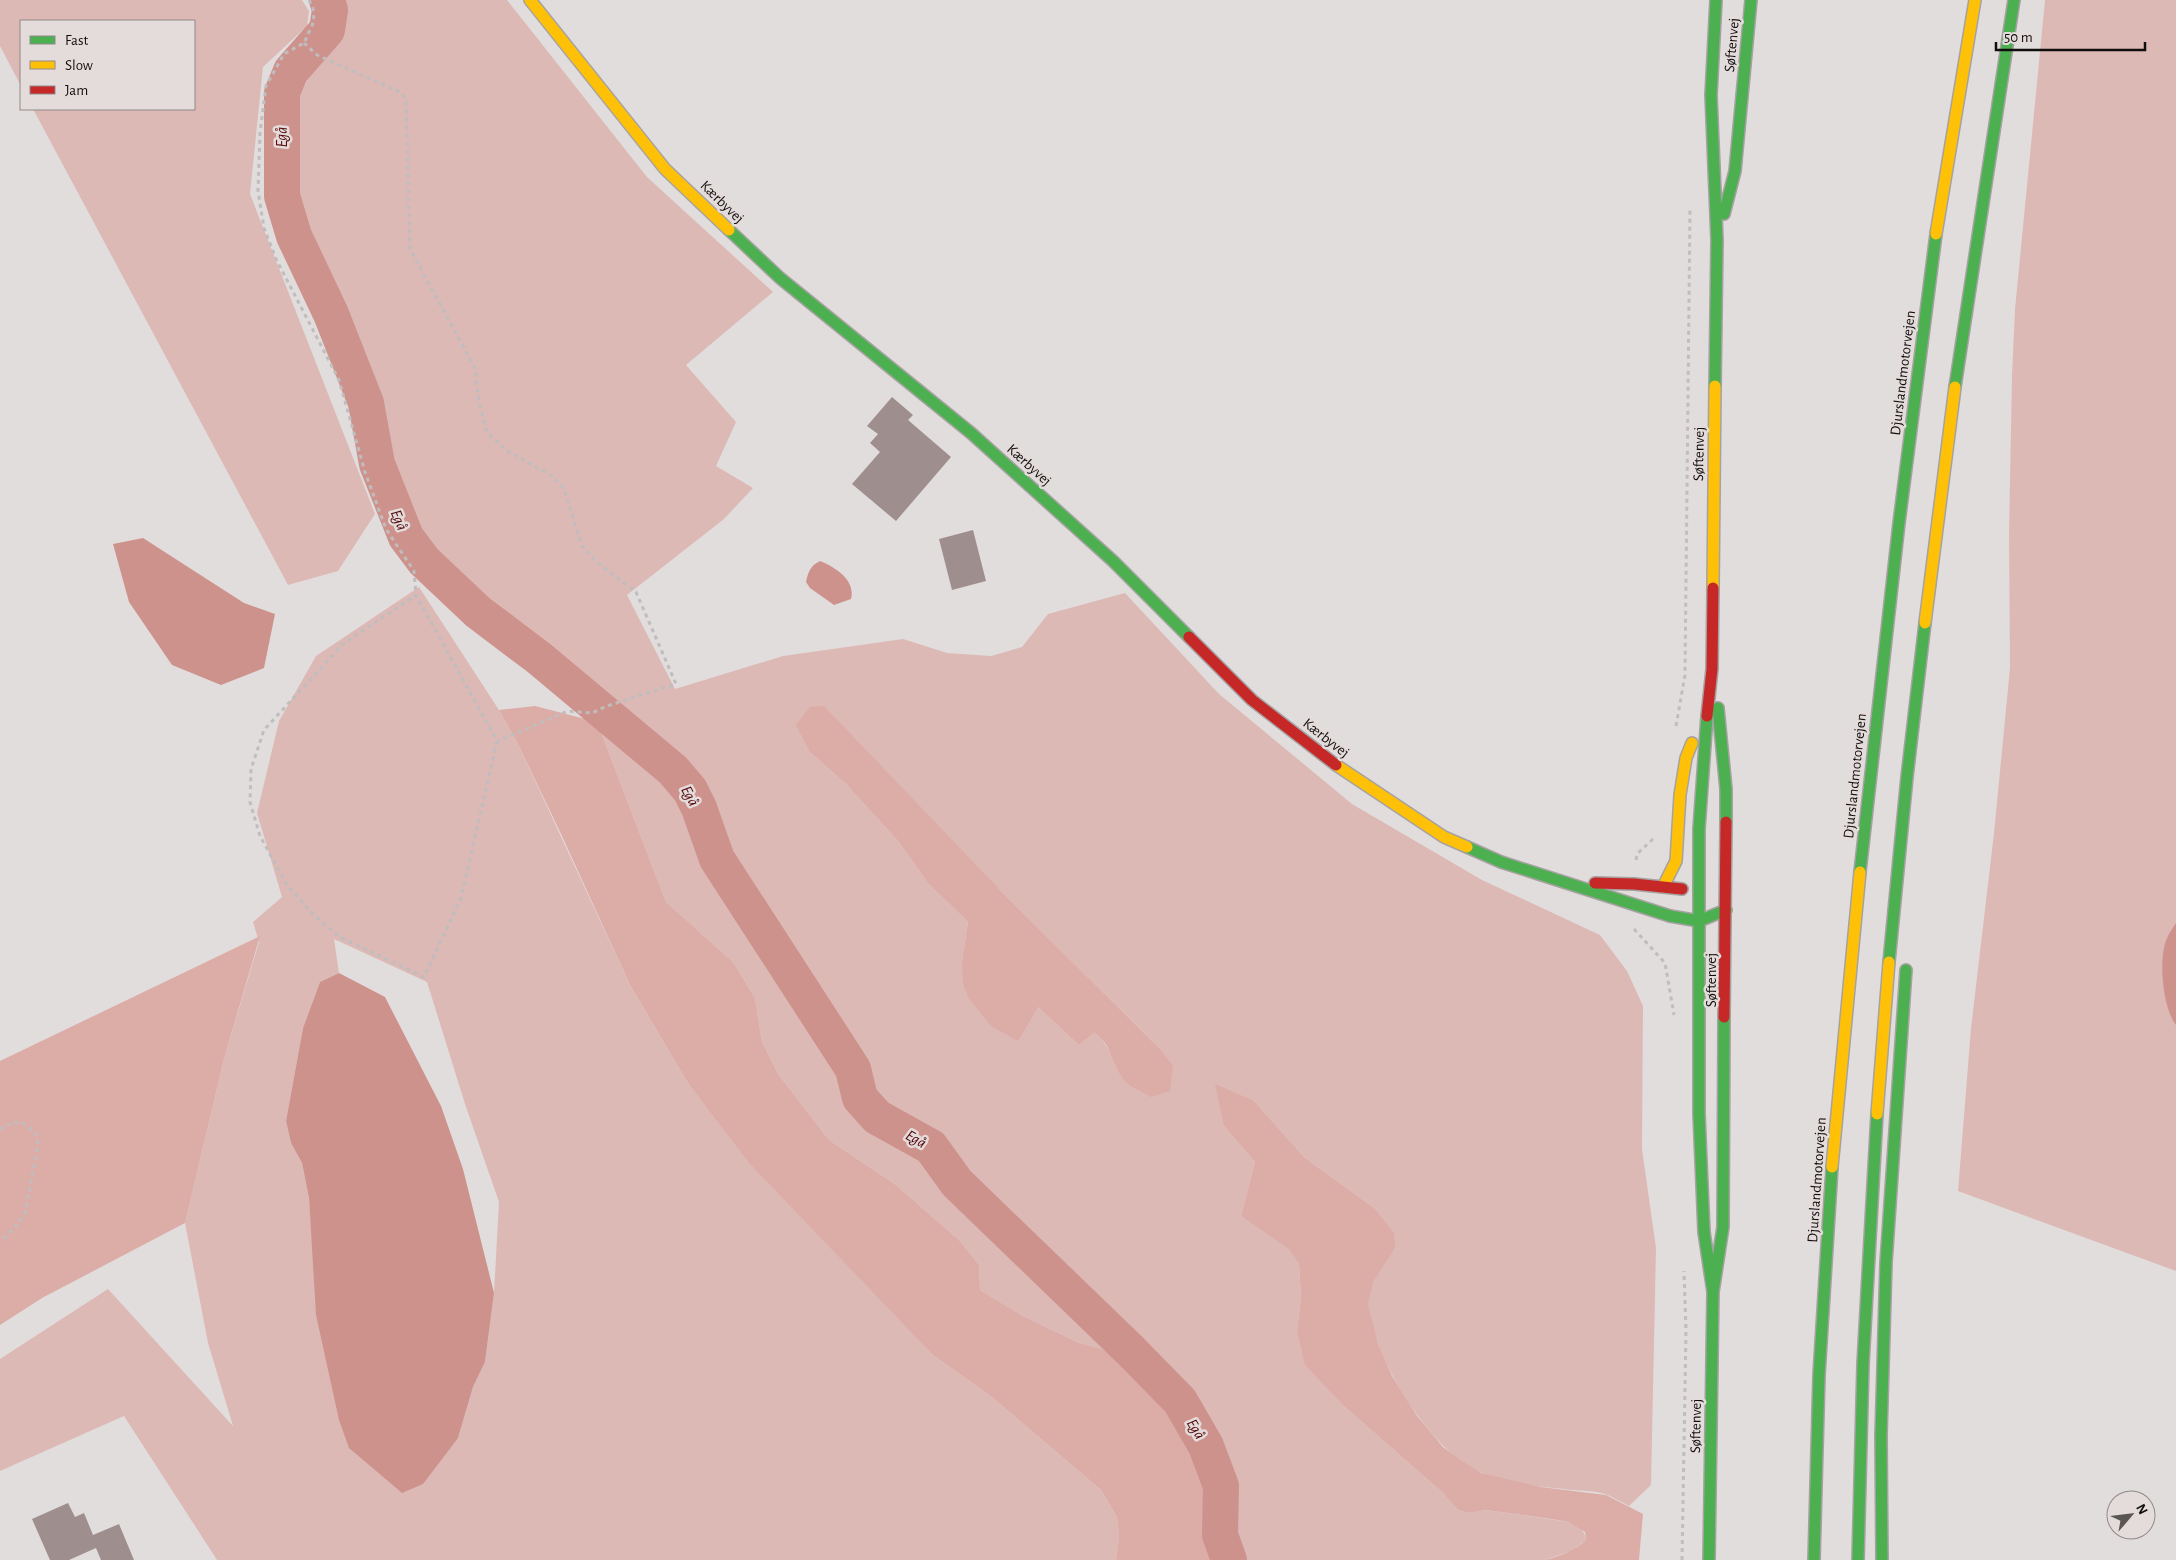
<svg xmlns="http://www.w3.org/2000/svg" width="2176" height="1560" viewBox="0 0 2176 1560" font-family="'Alegreya Sans',sans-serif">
<rect width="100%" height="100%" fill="#e2dddd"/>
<!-- green -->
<path fill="#ddb9b6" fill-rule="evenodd" d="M0,0H302L309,11L307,26L263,67L250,194L375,514L338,571L288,585L33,109H194V21H21V86L0,46Z
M331,0H507L647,177L773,292L686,365L736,422L716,466L753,488L724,519L627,595L675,689L783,656L903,639L947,653L991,656L1022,647L1048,614L1125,593L1219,694L1352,804L1482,880L1600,935L1627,971L1643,1006L1642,1149L1656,1248L1651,1485L1629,1506C1621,1502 1613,1497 1605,1494C1592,1490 1577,1491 1564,1489C1541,1487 1502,1482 1482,1473C1432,1454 1373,1358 1368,1305C1366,1284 1384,1264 1395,1248L1374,1208L1305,1158L1254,1101L1224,1126L1255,1162L1241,1216L1291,1250L1299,1264L1301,1298L1297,1331L1345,1407L1442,1492L1458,1510L1469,1513L1486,1510L1569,1522C1579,1526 1584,1529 1586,1540L1571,1551L1545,1560H1229L1220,1535L1221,1457L1180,1408L1155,1370L1079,1343L1023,1316L980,1290L979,1265L960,1241L896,1185L829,1140L778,1074L762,1042L755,998L733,962L666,902L597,722L610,709L422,552L385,466L374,405L295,209L296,105L313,67L337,31ZM810,752L1000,890L1159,1048L1111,1053L1101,1038L1094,1033L1079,1045L1038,1007L962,961L968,922L928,883L898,841L845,783Z
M2045,0H2176V1271L1958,1191L1971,1028L1994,833L2010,668L2009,534L2012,375L2015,309Z
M419,587L499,710L518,744L630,985L688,1083L716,1118L933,1355L992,1397L1101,1490L1117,1517L1119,1537L1116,1560H217L124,1416L0,1471V1359L108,1289L233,1426L208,1343L185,1223L224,1059L259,942L253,922L282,897L257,813L279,721L316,656ZM334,939L427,982L465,1104L499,1202L494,1293L485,1362L473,1387L458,1438L312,1239L309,1198L302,1163L291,1143L286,1121L303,1028L320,982L339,973Z"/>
<!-- forest -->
<path fill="#dcaca7" d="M535,706L597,722L666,902L733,962L755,998L762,1042L778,1074L829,1140L896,1185L960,1241L979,1265L980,1290L1023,1316L1079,1343L1127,1357L1155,1370L1206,1446L1221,1486L1220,1535L1229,1560H1116L1119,1537L1117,1517L1101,1490L992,1397L933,1355L750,1164L688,1083L630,985L561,834L518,744L499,710Z
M824,706L1000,890L1159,1048L1173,1066L1170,1091L1151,1097C1143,1092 1129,1087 1124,1080C1112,1065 1112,1043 1094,1033L1079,1045L1038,1007L1018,1041L991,1026L969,999L963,984L962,961L968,922L928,883L898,841L845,783L810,752L796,725L810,707Z
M260,936L224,1059L185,1223L42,1298L0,1325V1061Z
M1215,1084L1254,1101L1305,1158L1374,1208L1394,1233L1395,1248L1373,1282L1368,1304L1378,1344L1392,1376L1417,1416L1443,1447L1459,1459L1481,1473L1541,1487L1606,1495L1643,1514L1639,1560H1545C1560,1556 1574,1551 1586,1540L1585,1532L1569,1522L1551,1519L1486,1510L1469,1513L1458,1510L1442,1492L1345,1407L1305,1365L1297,1331L1301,1298L1299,1264L1290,1250L1241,1216L1255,1162L1224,1126Z"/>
<!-- water -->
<path fill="#ce928d" d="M143,538L244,603L275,614L264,668L221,685L172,665L129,602L113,544Z
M820,561C835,567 856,580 851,599L834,605L810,588L806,582C808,572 811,565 820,561Z
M2176,923V1025C2163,1009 2159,963 2165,944C2167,936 2172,929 2176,923Z
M339,973L385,997L441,1106L463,1169L494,1293L485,1362L473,1387L458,1438L423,1484L402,1493L349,1448L339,1420L316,1315L309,1198L302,1163L291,1143L286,1121L303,1028L320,982Z"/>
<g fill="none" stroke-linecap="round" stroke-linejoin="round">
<!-- river -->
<path stroke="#ce928d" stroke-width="36" d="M327,0L330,10L327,30L291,71L282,93V196L294,236L331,314L366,403L377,464L406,537L424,561L478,612L539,658L673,770L690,790L699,808L717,859L853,1069L860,1098L877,1117L931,1147L957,1183L1131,1351L1180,1401L1206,1446L1221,1486L1220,1535L1229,1560"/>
</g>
<!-- building -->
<path fill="#9f8e8e" d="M892,397L913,415L908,420L951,457L896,521L852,484L880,452L870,443L878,434L867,426Z
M973,530L986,581L952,590L939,539Z
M68,1503L75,1517L84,1513L93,1535L119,1524L134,1560H101L96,1548L69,1560H50L32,1519Z"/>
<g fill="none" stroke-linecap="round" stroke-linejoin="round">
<!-- fast casing -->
<g stroke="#a6a2a2" stroke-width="14">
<path id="fast" d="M1724,214L1735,171L1751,0
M729,230L780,278L971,433L1113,561L1189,637
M1715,386L1717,240L1711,95L1716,0
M1955,387L2014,0
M1718,708L1726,789V822
M1707,716L1699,829V1114L1704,1232L1713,1292
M1467,847L1501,862L1670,916L1699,921L1726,910
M1860,872L1899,523L1936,234
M1889,962L1907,777L1925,623
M1709,1560L1713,1292L1723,1227L1724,1017
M1814,1560L1819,1375L1832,1167
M1858,1560L1863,1364L1877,1114
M1882,1560L1881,1436L1886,1263L1906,970"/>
</g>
<!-- slow casing -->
<g stroke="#a6a2a2" stroke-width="14">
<path id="slow" d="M530,0L665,169L729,230
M1936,234L1975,0
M1713,588L1715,386
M1925,623L1955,387
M1336,765L1444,837L1467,847
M1663,887L1676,861L1680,795L1686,758L1692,743
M1877,1114L1889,962
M1832,1167L1860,872"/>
</g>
<!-- jam casing -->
<g stroke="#a6a2a2" stroke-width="14">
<path id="jam" d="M1189,637L1252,700L1336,765
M1707,716L1712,669L1713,588
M1595,883L1634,884L1682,889
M1724,1017L1726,822"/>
</g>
<!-- path -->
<path stroke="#bfbdbd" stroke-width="3" stroke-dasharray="4 4" stroke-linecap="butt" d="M309,0L313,8L314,21L304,43L284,54L266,86L260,133L258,191L264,228L276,259L339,380L365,472L386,529L414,571L416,595L497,741L461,898L424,977L340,937L314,915L287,885L260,836L250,802L251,769L264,730L343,644L416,595
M304,43L317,55L402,93L406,102L410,249L475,368L479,403L487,432L506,450L552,476L564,489L582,546L595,561L636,592L676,684L607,706L592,713L568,711L498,741
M1676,726L1685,675L1690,208
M1636,860L1637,854L1653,839
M1634,929L1665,963L1674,1015
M0,1129L14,1122L25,1124L35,1132L38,1144L25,1214L14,1228L0,1242
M1682,1560L1686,1330L1684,1271"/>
<!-- fast -->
<use href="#fast" stroke="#4caf50" stroke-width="11"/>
<!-- slow -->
<use href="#slow" stroke="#ffc107" stroke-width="11"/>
<!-- jam -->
<use href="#jam" stroke="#c62828" stroke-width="11"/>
</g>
<g text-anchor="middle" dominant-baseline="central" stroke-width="5" stroke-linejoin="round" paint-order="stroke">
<!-- street labels -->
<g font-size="15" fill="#110e0e" stroke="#e4dcdb">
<text transform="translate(1732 45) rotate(-85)">Søftenvej</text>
<text transform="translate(722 202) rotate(44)">Kærbyvej</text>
<text transform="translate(1903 373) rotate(-83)">Djurslandmotorvejen</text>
<text transform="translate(1699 454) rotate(-89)">Søftenvej</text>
<text transform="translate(1029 465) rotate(42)">Kærbyvej</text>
<text transform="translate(1326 738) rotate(38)">Kærbyvej</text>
<text transform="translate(1855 776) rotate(-84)">Djurslandmotorvejen</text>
<text transform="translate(1711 980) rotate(-90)">Søftenvej</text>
<text transform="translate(1817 1180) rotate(-86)">Djurslandmotorvejen</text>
<text transform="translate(1696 1426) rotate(-89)">Søftenvej</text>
</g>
<!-- water labels -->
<g font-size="16" font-style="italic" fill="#55070b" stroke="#e4dcdb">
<text transform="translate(282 137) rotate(-90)">Egå</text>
<text transform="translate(399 520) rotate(68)">Egå</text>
<text transform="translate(690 796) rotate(62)">Egå</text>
<text transform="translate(916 1139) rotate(30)">Egå</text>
<text transform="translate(1196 1429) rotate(59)">Egå</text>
</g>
</g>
<!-- legend -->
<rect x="20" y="20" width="175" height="90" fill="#e4dcdb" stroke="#908a89"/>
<rect x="30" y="36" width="25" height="8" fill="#4caf50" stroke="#908a89"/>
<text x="65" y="45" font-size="15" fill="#110e0e">Fast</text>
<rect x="30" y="61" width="25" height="8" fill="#ffc107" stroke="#908a89"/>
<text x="65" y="70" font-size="15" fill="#110e0e">Slow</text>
<rect x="30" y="86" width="25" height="8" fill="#c62828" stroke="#908a89"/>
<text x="65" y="95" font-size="15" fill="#110e0e">Jam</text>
<!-- north arrow -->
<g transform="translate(2131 1515) rotate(62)"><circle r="24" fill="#e4dcdb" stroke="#908a89"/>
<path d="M0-4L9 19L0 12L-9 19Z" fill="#5a5656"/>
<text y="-8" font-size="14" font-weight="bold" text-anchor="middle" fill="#110e0e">N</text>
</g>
<!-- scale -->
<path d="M1996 42v8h149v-8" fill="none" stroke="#110e0e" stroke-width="2.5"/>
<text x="2004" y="42" font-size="15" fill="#110e0e" stroke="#e4dcdb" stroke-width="4" paint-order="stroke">50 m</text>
</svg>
